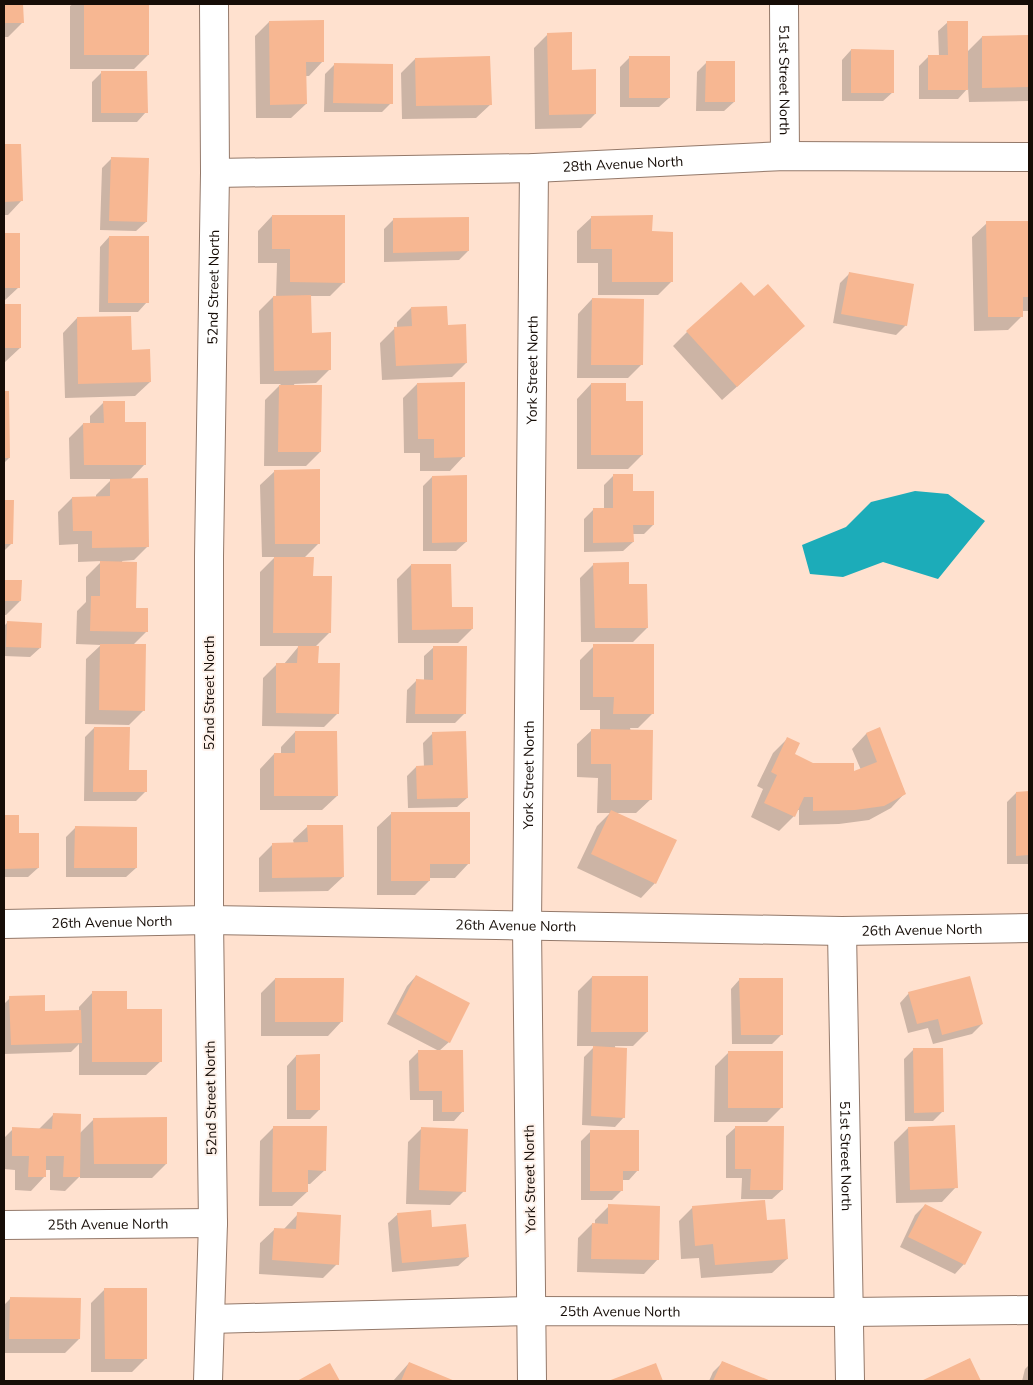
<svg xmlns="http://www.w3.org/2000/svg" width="1033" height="1385" viewBox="0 0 1033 1385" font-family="'Nunito Sans',sans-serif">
<rect width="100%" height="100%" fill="#ffe1cf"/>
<!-- water -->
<path fill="#1cacb9" d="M915,491L948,494L985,521L938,579L883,562L843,577L810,574L802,545L846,527L871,502Z"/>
<!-- shadow -->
<path fill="#0003" d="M4,4H22V23L8,37H4Z
M73,4H148V55L134,69H70V6Z
M269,22L323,61L309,76H305L306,104L291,118H256L255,36Z
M948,22L967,52L982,37L1029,36V101L969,102L968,88L958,99H919V66L928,57L939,56L938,31Z
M548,34L595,114L581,128L535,129L534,48Z
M851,50L893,92L883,101H842V60Z
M629,58L669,98L659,107H620V67Z
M415,59L491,104L476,118L402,119L401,73Z
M707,62L734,102L724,111H696L697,72Z
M334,65L391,103L382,112H324L325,74Z
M101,73L146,112L137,122H92V82Z
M4,145H20L22,200L8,215H4Z
M111,159L146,222L136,231L100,230L102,168Z
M272,216L344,282L330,296H310L311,334L330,369L316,383L294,384L320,452L306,466H264L265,400L281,384H260L259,311L273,297H276L277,263H258V231Z
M592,217L672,281L658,295H598V263H577V231Z
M394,219L468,251L459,260L384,262V229Z
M1029,222V311H1022V316L1008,330L974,331L972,237L987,223Z
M4,234H19V287L4,301Z
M109,237L147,302L138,312H99L100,247Z
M849,274L906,325L896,335L833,323L840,283Z
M592,299L642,364L628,378H577L578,314Z
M4,305H20V348L5,362Z
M411,308L446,326L466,363L452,377L382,380L380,343L395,328H397V322Z
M77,318L131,351L150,382L135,396L65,398L63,333Z
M687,332L789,340L722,400L673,346Z
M417,384L464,456L450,471H420V453H404L403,398Z
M591,384L624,403L642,455L628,469H577V399Z
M4,393H8L9,458L4,463Z
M104,402L123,424L145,464L130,480L148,546L134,560L122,561L135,609L147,631L133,645L144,710L129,725L85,724L86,659L101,645L76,644L77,611L86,602V577L102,561L78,562V544L59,545L58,512L72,498H96V495L112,479H70L69,438L83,424H90V416Z
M275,471L319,543L304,558L330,632L315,647L317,664L338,713L324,727L262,726L263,678L277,664H284L299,646H260V572L275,557H262L260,485Z
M613,476L632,492L653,525L644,534H632L633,542L623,551L584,552V519L593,510H604V485Z
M432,477L466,542L456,551H423V486Z
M4,502H12V543L4,551Z
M594,564L628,585L647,628L633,642H581L580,578Z
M411,565L472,629L458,643H398L397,579Z
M4,581H20V601L6,615H4Z
M7,623L40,648L30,657L4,656V626Z
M594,646L652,714L638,728H630L651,799L636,813H615L655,883L641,898L577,868L597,826L610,813H597L598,778L577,777V744L592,730H600V710H580V660Z
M434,647L465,713L455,723H406L407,690L416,681H424V656Z
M94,728L146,791L136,801H84L85,737Z
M879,729L905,793L891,808L869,820L839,824L799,825V810H796L794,816L779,831L751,817L763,789L757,786L773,753L787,739L794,755L813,764L853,773L861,770L852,749L866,734Z
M295,732L337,796L322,810H260V769L274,754H281V747Z
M433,733L467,798L457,807L408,808L407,776L416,767H424L423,743Z
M1016,793H1029V864H1007V802Z
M392,813L469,863L455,878H429V881L415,895H377V827Z
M18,816V834L38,868L28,877H4V817Z
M308,826L343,877L328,891L259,892V858L273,844H294L293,840Z
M75,828L136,868L126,877H66V837Z
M416,976L449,1042L439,1051L463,1111L454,1121H433V1100H410L409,1061L419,1051H439L387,1024L407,986Z
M592,977L647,1032L633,1046H615L624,1117L615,1127L582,1125L584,1057L595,1046H577L578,991Z
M275,979L342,1021L328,1036H261V993Z
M740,979L782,1034L772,1044H732L731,989Z
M93,992L126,1010L161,1061L146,1075H79V1044L71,1052L4,1054V1004L10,998L44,1013L79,1011V1007Z
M909,993L982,1024L972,1034L933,1044L928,1028L908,1033L900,1003Z
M914,1049L942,1112L933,1121H905L904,1059Z
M729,1052L781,1108L767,1122H714L715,1066Z
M296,1056L319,1110L310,1119H287V1066Z
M53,1115L80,1133L94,1119L166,1164L152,1178H80V1176L65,1191L50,1190V1170H45V1176L31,1191L15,1190V1170L4,1169V1138L13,1129H39Z
M274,1127L325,1170L310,1184H307V1192L292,1206H259L260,1141Z
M736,1127L782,1190L772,1199H741L742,1178H726V1136Z
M422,1128L464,1191L450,1205L406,1204L408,1142Z
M908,1128L956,1187L942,1202L896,1203L894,1142Z
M591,1131L638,1170L629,1180H622V1190L612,1200H581V1141Z
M925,1205L964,1264L955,1274L900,1247L915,1215Z
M609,1206L658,1259L644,1274L577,1272L578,1238L592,1224H595V1220Z
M693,1207L766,1222L787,1259L772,1273L701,1278L699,1258L681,1259L679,1221Z
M298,1214L337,1264L323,1278L259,1274L260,1243L275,1229H284Z
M398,1214L431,1228L468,1257L458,1266L392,1272L388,1223Z
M105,1289L146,1358L132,1372H91V1303Z
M10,1299L79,1339L65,1353H4V1305Z
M969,1359L980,1381H924Z
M723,1362L768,1381H709L713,1372Z
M409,1363L452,1381H393Z
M655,1364L662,1381H611Z
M1029,1365V1381H1022L1025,1369Z"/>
<!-- building -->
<path fill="#f7b792" d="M4,4H23L24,23H4Z
M84,4H149V55H84Z
M324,20V62H306L307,104L270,105L269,21Z
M947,21H968V90H928V55H948Z
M572,32V70L596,69V114L549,115L547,33Z
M1029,35V87L982,88V36Z
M851,49L894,50V93H851Z
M490,56L492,105L416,106L415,58Z
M629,56H670V98H629Z
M706,61H735V102H705Z
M334,63L393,64V104L333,103Z
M101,71H147L148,113H101Z
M4,144H21L23,201L4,202Z
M111,157L149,158L147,222L109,221Z
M272,215H345V283L290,282V249H272Z
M653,215L652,231L673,232V282H612V249H591V216Z
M469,217V251L393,253V218Z
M986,221H1029V297H1023V317H988Z
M4,233H20V288H4Z
M109,236H149V303H108Z
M849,272L914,284L907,326L841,314Z
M741,282L754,296L768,284L805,326L737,387L686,331Z
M311,295L312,333L331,332V370L274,371L273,296Z
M592,298L644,299L643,365H591Z
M4,304H21V348H4Z
M447,306L448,325L466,324L467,363L396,366L394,327L412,326L411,307Z
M131,316L132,350L150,349L151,382L78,384L77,317Z
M465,382V457L434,458V439H418L417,383Z
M591,383H626V401H643V455H591Z
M279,385H322L321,452H278Z
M4,391H9L10,458H4Z
M103,401H125V422H146V465H84L83,423H104Z
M320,469V544H275L274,470Z
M613,474H633V491H654V525H633L634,542L593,543V508H613Z
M467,475V542L432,543V476Z
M148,478L149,547L92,548V531H73L72,497L110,496V479Z
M4,500H14L13,544H4Z
M274,557H314L313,576H332L331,633H273Z
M100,561L137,562L136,608H148V632L90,631L91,596H100Z
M629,562V584H647L648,628H595L593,563Z
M411,564H451L452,607H473V629L412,630Z
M4,580H22L21,601H4Z
M7,621L42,623L41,648L6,647Z
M100,644H146L145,711L99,710Z
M593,644H654V714H613L614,697H593Z
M298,646H319L318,663H340L339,714L276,713V663H297Z
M433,646H467L466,714H415L416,679L433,680Z
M94,727H130L129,770H147V792H93Z
M880,727L906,794L884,806L855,810L813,811V797H804L795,817L764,803L777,775L771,772L787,737L800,743L795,754L813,763H854V771L877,762L866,733Z
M591,729L653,730L652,800H611V764H591Z
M295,731H337L338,796H274V753H295Z
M466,731L468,798L417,799L416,766L433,765L432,732Z
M1029,791V855L1016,856V792Z
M611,810L677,840L656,884L591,854Z
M391,812H470V864H430V881H391Z
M4,815H19V833H39V868L4,869Z
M307,825H343L344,877L272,878V843L308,842Z
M75,826L137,827V868H74Z
M416,975L470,1003L450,1043L396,1014Z
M592,976H648V1032H591Z
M970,976L983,1024L942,1035L938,1019L917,1024L908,992Z
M275,978H344L343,1022H275Z
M739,978H783V1035H741Z
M92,991H127V1009H162V1062H92Z
M45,995V1011L81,1010L82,1043L11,1045L9,996Z
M593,1046L627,1048L625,1118L591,1116Z
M913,1048H943L944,1112L914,1113Z
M418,1050H463L464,1112H442V1091H419Z
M728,1051H783V1108H728Z
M320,1054V1110H296V1055Z
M53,1113L81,1114L80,1177H63L64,1156H46V1177H28L29,1156H12V1127L52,1129Z
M167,1117V1164H94L93,1118Z
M955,1125L958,1188L910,1190L908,1127Z
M273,1126H327L326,1171L308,1170V1192H272Z
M735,1126H784L783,1190H750L751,1169H735Z
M421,1127L468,1129L466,1192L419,1190Z
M590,1130H639V1171H623V1191H590Z
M765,1200L767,1220L785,1219L788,1259L715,1265L713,1244L695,1246L692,1206Z
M608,1204L660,1206L659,1260L591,1259L592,1223L608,1224Z
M925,1204L982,1232L965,1265L908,1237Z
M431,1210L432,1227L466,1224L469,1257L402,1263L397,1213Z
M297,1212L341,1215L339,1265L272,1260L274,1228L296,1229Z
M104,1288H147V1359H105Z
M10,1297L81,1298L80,1339H9Z
M970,1358L981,1381H921Z
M722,1361L771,1381H713Z
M409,1362L455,1381H401Z
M330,1363L340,1381H297Z
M656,1363L663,1381H608Z"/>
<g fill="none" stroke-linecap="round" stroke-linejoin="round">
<!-- minor casing -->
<g stroke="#94796a" stroke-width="30">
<g id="minor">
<path id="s1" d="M784,4L785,156"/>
<path id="s2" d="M215,173L534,168L785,156L1029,157"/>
<path id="s3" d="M4,924L209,920L842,931L1029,928"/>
<path id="s4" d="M842,931L850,1381"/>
<path id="s5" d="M4,1225L213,1223"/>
<path id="s6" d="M210,1319L532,1311L850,1312L1029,1310"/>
<path id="s7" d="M208,1381L213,1223L209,920V556L215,173L214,4"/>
<path id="s8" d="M532,1381L527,926L534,168"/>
</g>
</g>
<!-- minor -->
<use href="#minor" stroke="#fff" stroke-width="28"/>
</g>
<g text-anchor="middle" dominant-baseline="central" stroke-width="4" stroke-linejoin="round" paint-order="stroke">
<!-- street labels -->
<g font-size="14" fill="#160d07" stroke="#fef2eb">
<text stroke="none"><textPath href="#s1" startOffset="76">51st Street North</textPath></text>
<text stroke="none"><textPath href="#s2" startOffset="408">28th Avenue North</textPath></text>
<text stroke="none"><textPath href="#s7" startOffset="1094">52nd Street North</textPath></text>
<text stroke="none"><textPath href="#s8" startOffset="1011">York Street North</textPath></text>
<text transform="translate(209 693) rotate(-90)">52nd Street North</text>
<text stroke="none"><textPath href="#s8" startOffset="606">York Street North</textPath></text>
<text stroke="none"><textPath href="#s3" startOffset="108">26th Avenue North</textPath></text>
<text stroke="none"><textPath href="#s3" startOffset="512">26th Avenue North</textPath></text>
<text stroke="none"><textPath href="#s3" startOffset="918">26th Avenue North</textPath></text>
<text transform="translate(211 1098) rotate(-91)">52nd Street North</text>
<text stroke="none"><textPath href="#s4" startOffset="225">51st Street North</textPath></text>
<text transform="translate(530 1179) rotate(-91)">York Street North</text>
<text stroke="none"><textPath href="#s5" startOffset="104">25th Avenue North</textPath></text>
<text stroke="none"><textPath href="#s6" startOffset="410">25th Avenue North</textPath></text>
</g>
</g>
<!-- border -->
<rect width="1033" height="1385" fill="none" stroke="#160d07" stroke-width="10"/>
</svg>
